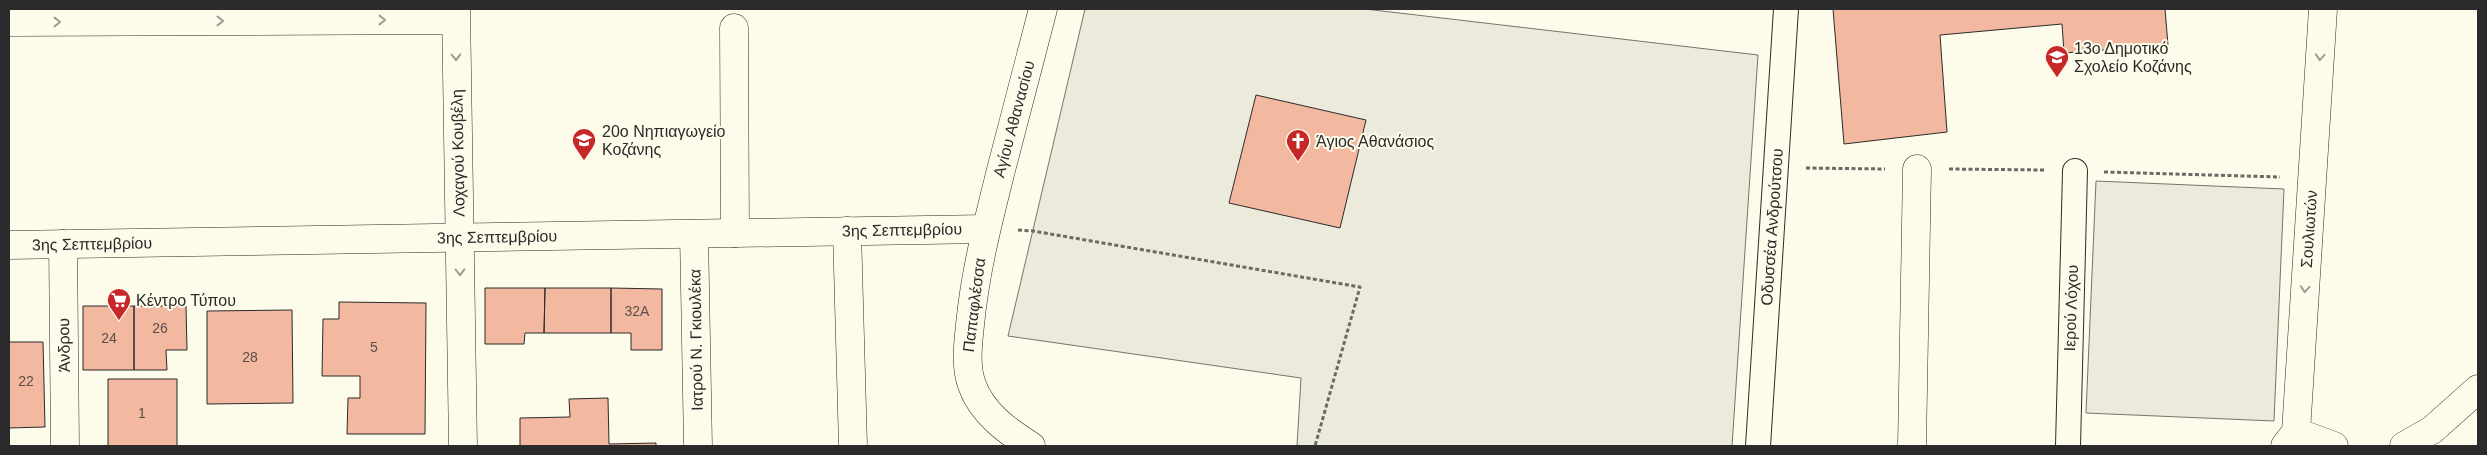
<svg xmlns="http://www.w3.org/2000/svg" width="2487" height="455" viewBox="0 0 2487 455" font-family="Helvetica,sans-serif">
<rect width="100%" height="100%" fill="#fdfbea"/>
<!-- green -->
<path fill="#ecebdb" stroke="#74746e" d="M1085,9H1365L1758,55L1732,446H1297L1301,378L1008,336Z
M2096,181L2284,189L2274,421L2086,413Z"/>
<!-- building -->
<path fill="#f2b8a0" stroke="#2b2b2b" d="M1833,9H2165L2168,45L2064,53L2062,24L1940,35L1947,132L1844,144Z
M1256,95L1366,120L1340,228L1229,203Z
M485,288H545L544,333H525L524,344H485Z
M545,288H611V333H544Z
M611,288L662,289V350H631V333H611Z
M339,302L426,303L425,434H347L348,398H360V376H322L323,319H339Z
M83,306H134V370H83Z
M134,306H186L187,350H166L167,370H134Z
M292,310L293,403L207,404V311Z
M9,342H43L45,427L9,428Z
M108,379H177V446H108Z
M608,398L609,444L656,443V446H520V418L570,417L569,399Z"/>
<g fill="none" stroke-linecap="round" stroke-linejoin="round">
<!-- pedestrian casing -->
<g stroke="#2b2b2b" stroke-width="26">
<path id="pedestrian" d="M1758,446L1786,9
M2068,446L2075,171"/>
</g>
<!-- minor casing -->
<g stroke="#2b2b2b" stroke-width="29">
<path id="minor" d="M456,9L463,446
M9,22L456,20
M734,28L735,233
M847,231L853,446
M694,234L698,446
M63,244L65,446
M2296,432L2334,446
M1031,446C1007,431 982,413 972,385C965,366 968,344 970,325C975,272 988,222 1001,170C1015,116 1029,62 1043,9
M1912,446L1917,169
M2285,446L2296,432L2323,9
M2404,446L2432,430L2478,389"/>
</g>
<!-- tertiary casing -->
<g stroke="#2b2b2b" stroke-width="29">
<path id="tertiary" d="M9,245L985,229"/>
</g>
<!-- path -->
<path stroke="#6a6964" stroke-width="3" stroke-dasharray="4 2.5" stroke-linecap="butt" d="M1806,168L1885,169
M1949,169L2045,170
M2104,172L2280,177
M1018,230L1033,231L1360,287L1315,446"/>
<!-- pedestrian -->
<use href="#pedestrian" stroke="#fdfbea" stroke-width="24"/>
<!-- minor -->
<use href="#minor" stroke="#fdfbea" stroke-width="28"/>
<!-- tertiary -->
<use href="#tertiary" stroke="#fdfbea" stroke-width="28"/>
</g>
<!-- one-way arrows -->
<defs><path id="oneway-chevron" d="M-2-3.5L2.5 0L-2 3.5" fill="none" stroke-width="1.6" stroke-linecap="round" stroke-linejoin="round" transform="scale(1.25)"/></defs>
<g stroke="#9e9d94">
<use href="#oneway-chevron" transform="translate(382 20)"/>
<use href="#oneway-chevron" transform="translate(220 21)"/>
<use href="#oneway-chevron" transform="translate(57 22)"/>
<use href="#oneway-chevron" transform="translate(456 57) rotate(89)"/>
<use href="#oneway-chevron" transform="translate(2320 57) rotate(94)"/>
<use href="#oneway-chevron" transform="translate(460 272) rotate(89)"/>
<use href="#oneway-chevron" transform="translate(2305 289) rotate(94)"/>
</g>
<!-- icons -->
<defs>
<g id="school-pin" transform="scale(1.25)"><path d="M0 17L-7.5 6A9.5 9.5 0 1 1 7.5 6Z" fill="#c62828" stroke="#fdfbea"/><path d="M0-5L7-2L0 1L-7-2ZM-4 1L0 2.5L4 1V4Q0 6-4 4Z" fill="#fff"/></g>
<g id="church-pin" transform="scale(1.25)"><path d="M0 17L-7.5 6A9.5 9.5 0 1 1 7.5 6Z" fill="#c62828" stroke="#fdfbea"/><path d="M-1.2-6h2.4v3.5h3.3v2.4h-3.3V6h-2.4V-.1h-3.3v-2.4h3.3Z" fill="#fff"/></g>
<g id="supermarket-pin" transform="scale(1.25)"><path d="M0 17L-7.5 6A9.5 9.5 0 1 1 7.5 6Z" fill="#c62828" stroke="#fdfbea"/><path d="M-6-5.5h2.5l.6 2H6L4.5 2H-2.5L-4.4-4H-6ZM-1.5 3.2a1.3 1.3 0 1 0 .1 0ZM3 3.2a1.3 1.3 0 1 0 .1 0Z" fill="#fff"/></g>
</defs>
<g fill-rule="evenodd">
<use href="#school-pin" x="2057" y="57"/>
<use href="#school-pin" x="584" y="140"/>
<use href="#church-pin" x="1298" y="141"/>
<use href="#supermarket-pin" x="119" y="300"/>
</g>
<g text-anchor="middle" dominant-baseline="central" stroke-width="4" stroke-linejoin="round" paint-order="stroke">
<!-- number labels -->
<g font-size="14" fill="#5d4e48">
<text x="637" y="311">32A</text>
<text x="160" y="328">26</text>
<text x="109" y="338">24</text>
<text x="374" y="347">5</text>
<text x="250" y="357">28</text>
<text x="26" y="381">22</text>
<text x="142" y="413">1</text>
</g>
<!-- poi labels -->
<g font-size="16" fill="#2b2b2b" stroke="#fdfbea" text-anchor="start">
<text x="2074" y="48">13ο Δημοτικό<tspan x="2074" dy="18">Σχολείο Κοζάνης</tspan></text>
<text x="602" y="131">20ο Νηπιαγωγείο<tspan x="602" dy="18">Κοζάνης</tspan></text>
<text x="1316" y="141">Άγιος Αθανάσιος</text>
<text x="136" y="300">Κέντρο Τύπου</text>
</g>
<!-- street labels -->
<g font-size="16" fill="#2b2b2b" stroke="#fdfbea">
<text transform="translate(1014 119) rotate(-75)">Αγίου Αθανασίου</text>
<text transform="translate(458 153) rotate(-91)">Λοχαγού Κουβέλη</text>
<text transform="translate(1772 227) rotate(-86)">Οδυσσέα Ανδρούτσου</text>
<text transform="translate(2309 229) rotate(-86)">Σουλιωτών</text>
<text transform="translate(902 230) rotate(-1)">3ης Σεπτεμβρίου</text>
<text transform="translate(497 237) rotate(-1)">3ης Σεπτεμβρίου</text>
<text transform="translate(92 244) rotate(-1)">3ης Σεπτεμβρίου</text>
<text transform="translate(974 305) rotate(-83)">Παπαφλέσσα</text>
<text transform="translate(2071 308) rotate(-88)">Ιερού Λόχου</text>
<text transform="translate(696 340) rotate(-91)">Ιατρού N. Γκιουλέκα</text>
<text transform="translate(64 345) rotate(-91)">Άνδρου</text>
</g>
</g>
<!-- border -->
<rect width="2487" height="455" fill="none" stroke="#2b2b2b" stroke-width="20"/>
</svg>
